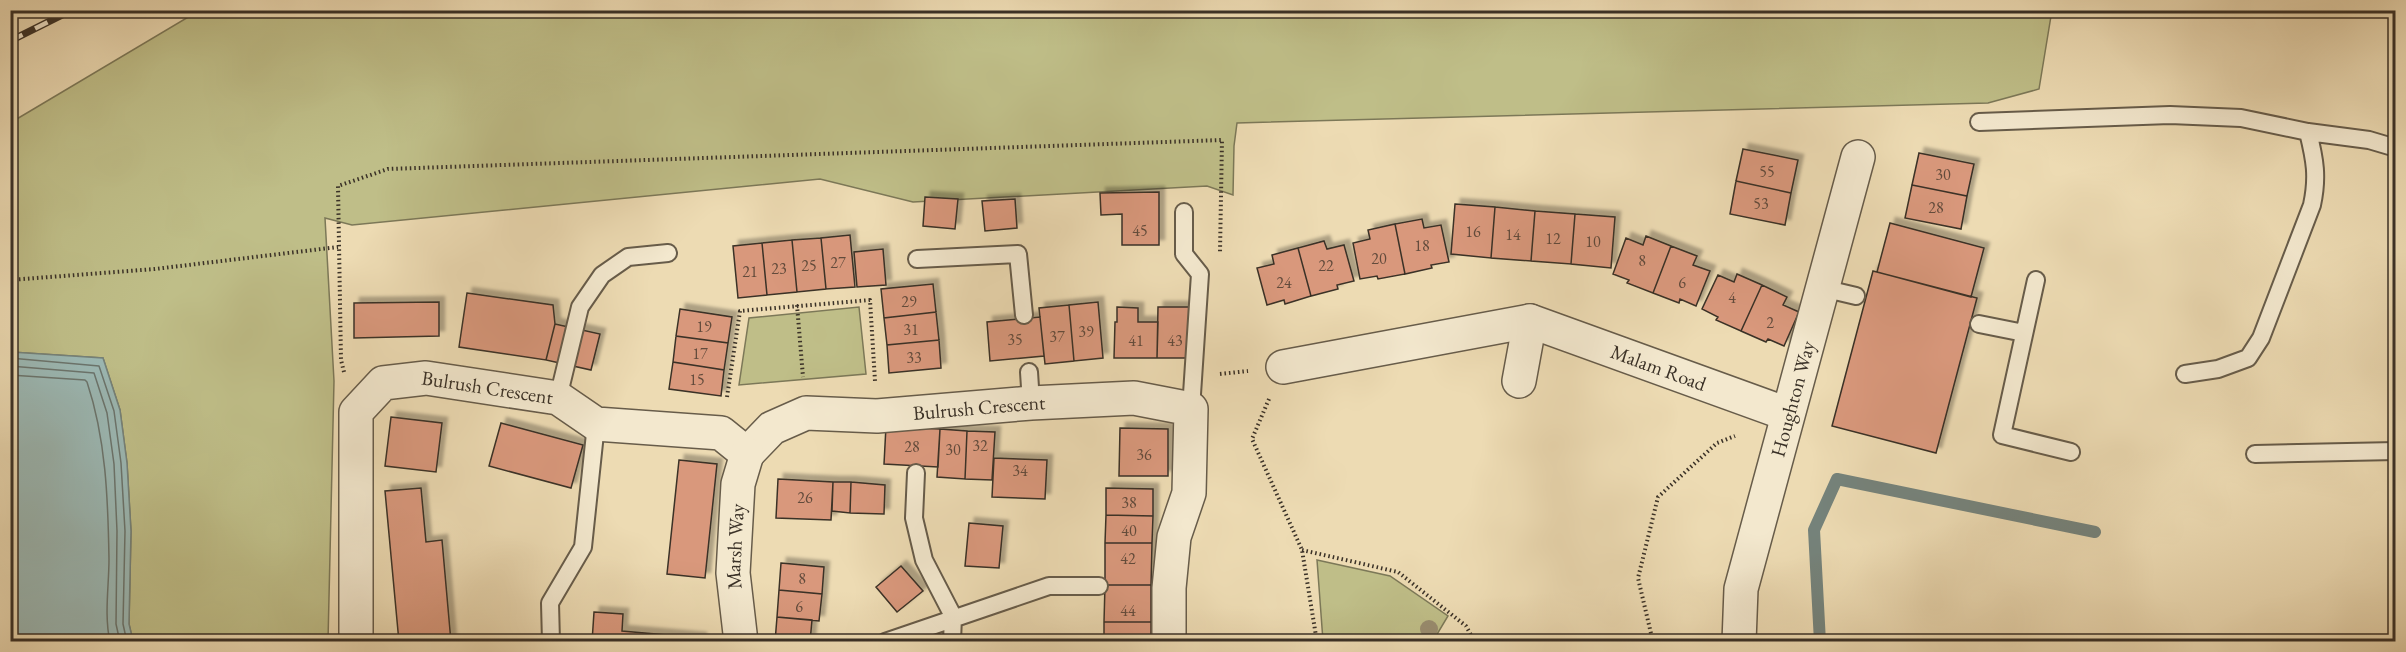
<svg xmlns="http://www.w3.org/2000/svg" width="2406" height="652" viewBox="0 0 2406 652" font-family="'EB Garamond',serif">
<defs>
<filter id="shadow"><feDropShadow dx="5.5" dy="-5.5" stdDeviation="1.5" flood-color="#0004"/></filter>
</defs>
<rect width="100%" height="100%" fill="#eddbb3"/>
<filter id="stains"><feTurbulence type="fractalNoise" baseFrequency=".00333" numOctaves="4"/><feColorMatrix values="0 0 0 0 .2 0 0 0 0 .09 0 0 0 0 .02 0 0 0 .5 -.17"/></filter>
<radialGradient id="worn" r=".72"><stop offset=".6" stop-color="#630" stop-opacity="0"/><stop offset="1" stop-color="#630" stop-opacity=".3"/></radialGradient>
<!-- green -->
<path fill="#bfbe88" stroke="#7c7858" stroke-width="1.5" d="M200,10H1956L2051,16L2039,89L1988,103L1237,123L1234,146L1233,195L1207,186L913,202L820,179L352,225L325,218L334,381L328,641H133L129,624L131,531L127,463L120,410L103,358L11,352L10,123Z
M859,307L866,374L739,385L749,318Z
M1317,560L1390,576L1448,616L1433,641H1323Z"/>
<!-- water -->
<path fill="#9cb9b5" stroke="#75837c" stroke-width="1.5" d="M11,352L103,358L120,410L127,463L131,531L129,624L133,641H11Z"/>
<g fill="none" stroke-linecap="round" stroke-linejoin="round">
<!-- shore -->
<path stroke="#6b756e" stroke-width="1.5" d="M10,358L99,366L114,411L121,463L125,531L123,624L127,642
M10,366L94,373L107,413L114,464L117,531L116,624L120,642
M10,375L85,380L87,382C106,439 108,499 109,559C109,586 104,615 110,642"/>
<!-- stream -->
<path stroke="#75837c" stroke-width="12" d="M1820,642L1814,530L1837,479L2095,532"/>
</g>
<!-- building -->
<path fill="#d9987c" stroke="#3a3127" stroke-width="1.5" filter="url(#shadow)" d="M1743,149L1798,160L1791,193L1736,181Z
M1919,153L1974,164L1967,196L1912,185Z
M1736,181L1791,193L1785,225L1730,214Z
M1912,185L1967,196L1961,229L1905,218Z
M1159,192V245H1122V214L1101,215L1100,193Z
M925,197L958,199L955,229L923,226Z
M1015,199L1017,228L985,231L982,201Z
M1455,204L1495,207L1491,258L1451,254Z
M1495,207L1535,211L1531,261L1491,258Z
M1535,211L1575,214L1571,264L1531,261Z
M1575,214L1615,217L1611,268L1571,264Z
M1422,219L1424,228L1441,225L1449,262L1431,265L1432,268L1405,274L1395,224Z
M1890,223L1984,248L1971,297L1877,272Z
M1395,224L1405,274L1378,279L1377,276L1360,279L1353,243L1370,239L1368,230Z
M850,235L855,287L826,289L821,238Z
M1646,236L1671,246L1653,293L1627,283L1629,280L1613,274L1626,238L1643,245Z
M821,238L826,289L797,292L792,240Z
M792,240L797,292L767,295L762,243Z
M1324,241L1327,249L1344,245L1354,281L1337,285L1338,289L1311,296L1298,248Z
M762,243L767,295L738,298L733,246Z
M1671,246L1697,256L1693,265L1710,271L1696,306L1680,299L1679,303L1653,293Z
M1298,248L1311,296L1285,304L1284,300L1267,305L1257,268L1274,264L1272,255Z
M883,249L886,285L857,287L854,252Z
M1873,271L1977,298L1936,453L1832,426Z
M1737,274L1762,285L1741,331L1716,320L1718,317L1702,309L1718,275L1734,282Z
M933,284L936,312L884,318L881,289Z
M1762,285L1787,297L1783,305L1799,312L1784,346L1768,339L1766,342L1741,331Z
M467,293L553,305L555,324L546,360L459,347Z
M439,302V336L354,338V303Z
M1098,302L1103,358L1074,361L1069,305Z
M1069,305L1074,361L1045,364L1039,308Z
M1117,307L1138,308V322H1158L1157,358H1114L1115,322H1117Z
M1158,307H1193V358H1157Z
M680,309L732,317L728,343L676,336Z
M936,312L939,340L887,345L884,318Z
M1040,317L1044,356L990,361L987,322Z
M555,324L600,334L591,370L546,360Z
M676,336L728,343L724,370L673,362Z
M939,340L941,368L889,373L887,345Z
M673,362L724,370L721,396L669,389Z
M391,417L442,423L436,472L385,466Z
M501,423L583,445L571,488L489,466Z
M886,426L940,429L938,467L884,464Z
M1120,428L1168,429V476H1119Z
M940,429L967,431L965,479L937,477Z
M967,431L995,432L992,480L965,479Z
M994,458L1047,460L1045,499L992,497Z
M679,460L717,464L705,578L667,574Z
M778,479L833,482L831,520L776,518Z
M833,482H851L850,513L832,511Z
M851,482L885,485L884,514L850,513Z
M421,488L426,542L442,540L451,642H399L385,491Z
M1106,488L1153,489V516L1106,515Z
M1106,515L1153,516L1152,543H1105Z
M969,523L1003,526L999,568L965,566Z
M1105,543H1152L1151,585H1105Z
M781,563L824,567L822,594L779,590Z
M901,566L923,591L897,612L876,587Z
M1105,585H1151V622H1104Z
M779,590L822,594L819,621L777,617Z
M594,612L623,614L622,631L701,638V642H592Z
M777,617L812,620L810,642H775Z
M1104,622H1151V642H1104Z"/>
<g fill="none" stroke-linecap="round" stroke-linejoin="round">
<!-- service casing -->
<g stroke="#675c4a" stroke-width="20">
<path id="service" d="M1979,122L2170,115L2241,118L2308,132L2369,140L2396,148
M1184,212V254L1200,274L1191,409
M917,259L1018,254L1024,315
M2036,280L2002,435L2071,452
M1822,288L1856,296
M1979,324L2024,333
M1029,372L1031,403
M2185,374L2218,369L2248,358L2261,338L2312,205C2318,177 2315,160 2308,132
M558,398L580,307L602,275L628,257L668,253
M2255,454L2396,451
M916,473L914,518L924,560L953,616L952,642
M551,642L550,603L583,547L596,424
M885,642L1049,586H1099"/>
</g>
<!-- minor casing -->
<g stroke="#675c4a" stroke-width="36">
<g id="minor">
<path id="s1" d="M1283,367L1530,321L1787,414"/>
<path d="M1519,381L1530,321"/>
<path id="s2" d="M356,642V412L383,383L426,378L558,398L596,424L721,433L747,454L772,428L806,413L877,416L1031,403L1134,398L1191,409L1189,493L1174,537L1169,588V642"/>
<path id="s3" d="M741,642L733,573L738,484L747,454"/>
<path id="s4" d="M1739,642L1741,589L1858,157"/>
</g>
</g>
<!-- path -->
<path stroke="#3a3127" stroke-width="4" stroke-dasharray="1.5 3" stroke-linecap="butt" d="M10,280L155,269L338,247
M797,305L803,377
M344,372L341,360L338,186L388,169L1222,140L1220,252
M1220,374L1248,371
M727,397L740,311L870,300L875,381
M1269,399L1252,439L1302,550L1317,642
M1302,550L1398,572L1466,626L1475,642
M1653,642L1638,578L1658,497L1717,443L1735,436"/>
<!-- service -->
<use href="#service" stroke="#f3e8ce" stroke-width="16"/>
<!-- minor -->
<use href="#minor" stroke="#f3e8ce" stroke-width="33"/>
<!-- rail casing -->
<g stroke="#3a3127" stroke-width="7">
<path id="rail" d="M10,16L22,10
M10,41L72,10"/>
</g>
<!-- rail -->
<use href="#rail" stroke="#f3e8ce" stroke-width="4.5" stroke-dasharray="14" stroke-linecap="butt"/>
</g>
<!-- trees -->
<circle fill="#998d70" cx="1429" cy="629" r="9"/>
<g text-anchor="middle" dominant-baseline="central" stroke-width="4.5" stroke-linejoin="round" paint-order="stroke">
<!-- number labels -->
<g font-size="16" fill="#624b3c">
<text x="1767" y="171">55</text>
<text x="1943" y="174">30</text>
<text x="1761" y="203">53</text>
<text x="1936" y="207">28</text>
<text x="1140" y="230">45</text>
<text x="1473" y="231">16</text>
<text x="1513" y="234">14</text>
<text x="1553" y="238">12</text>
<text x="1593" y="241">10</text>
<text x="1422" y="245">18</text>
<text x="1379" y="258">20</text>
<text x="1642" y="260">8</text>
<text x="838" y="262">27</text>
<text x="809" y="265">25</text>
<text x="1326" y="265">22</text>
<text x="779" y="268">23</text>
<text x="750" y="271">21</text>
<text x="1284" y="282">24</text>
<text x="1682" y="282">6</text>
<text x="1732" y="297">4</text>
<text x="909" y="301">29</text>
<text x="1770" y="322">2</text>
<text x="704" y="326">19</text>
<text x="911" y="329">31</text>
<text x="1086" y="331">39</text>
<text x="1057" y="336">37</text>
<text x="1015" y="339">35</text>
<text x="1136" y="340">41</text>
<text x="1175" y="340">43</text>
<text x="700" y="353">17</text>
<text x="914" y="357">33</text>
<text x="697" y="379">15</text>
<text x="980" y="445">32</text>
<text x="912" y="446">28</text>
<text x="953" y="449">30</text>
<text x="1144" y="454">36</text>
<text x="1020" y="470">34</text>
<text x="805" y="497">26</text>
<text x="1129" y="502">38</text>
<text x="1129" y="530">40</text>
<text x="1128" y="558">42</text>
<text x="802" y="578">8</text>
<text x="799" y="606">6</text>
<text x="1128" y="610">44</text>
</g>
<!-- street labels -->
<g font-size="20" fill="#3a3127" stroke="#f3e8ce">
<text stroke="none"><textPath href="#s1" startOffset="388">Malam Road</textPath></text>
<text stroke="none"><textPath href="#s2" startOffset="375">Bulrush Crescent</textPath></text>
<text stroke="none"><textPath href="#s4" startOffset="250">Houghton Way</textPath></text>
<text stroke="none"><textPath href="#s2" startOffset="898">Bulrush Crescent</textPath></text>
<text stroke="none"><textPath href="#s3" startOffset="96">Marsh Way</textPath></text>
</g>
</g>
<!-- margin -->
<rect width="2406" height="652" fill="none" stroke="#eddbb3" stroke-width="36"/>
<rect x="12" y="12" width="2382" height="628" fill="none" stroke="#3a3127" stroke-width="3"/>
<rect x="18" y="18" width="2370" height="616" fill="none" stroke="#3a3127" stroke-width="1.5"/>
<rect width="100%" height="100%" filter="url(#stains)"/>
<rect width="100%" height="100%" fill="url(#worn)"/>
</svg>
